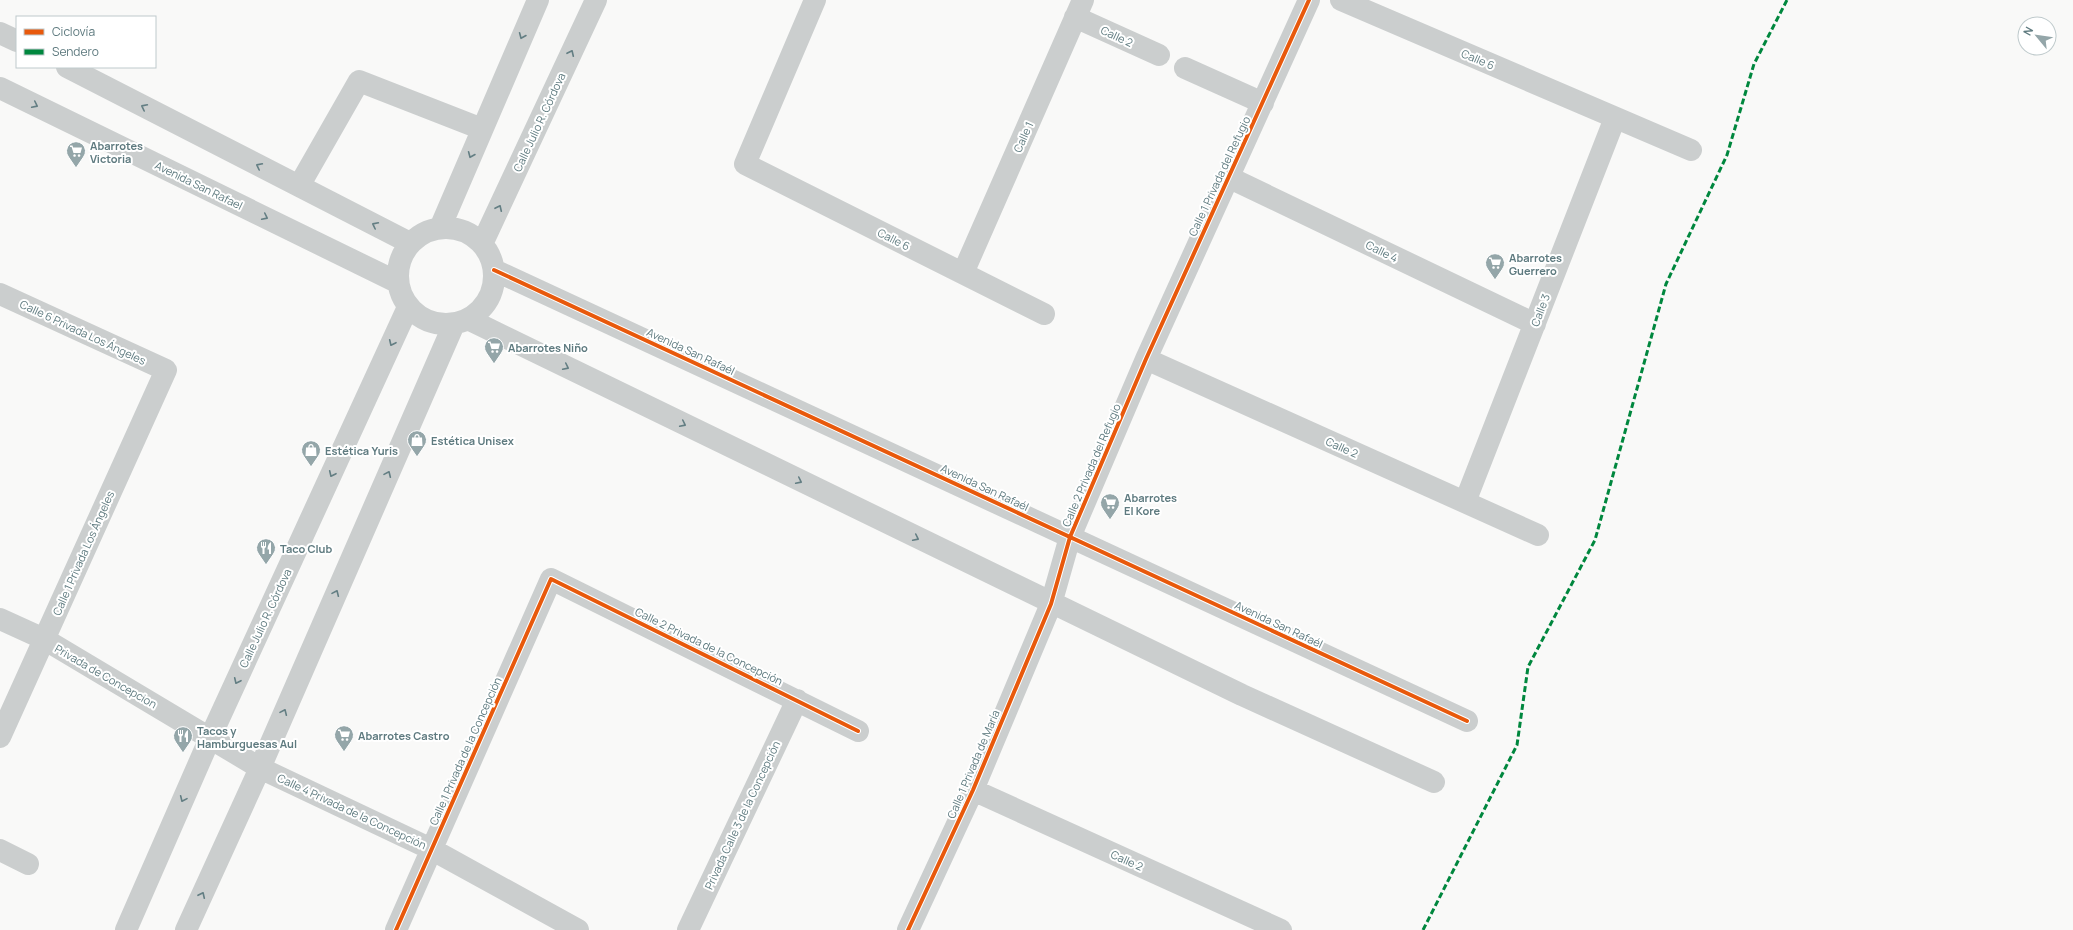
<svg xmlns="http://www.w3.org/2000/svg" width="2073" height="930" viewBox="0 0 2073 930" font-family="Manrope,sans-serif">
<rect width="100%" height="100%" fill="#f9f9f8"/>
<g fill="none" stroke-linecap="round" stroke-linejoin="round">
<!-- minor -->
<path stroke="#cbcece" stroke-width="22" d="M815,0L745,164L1044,314
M1341,0L1691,150
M1075,17L1159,55
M0,33L17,41
M67,67L410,243
M1185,68L1263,103
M0,88L397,282
M1228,177L1535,324
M299,186L359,81L482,129
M398 276a48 48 0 1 1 96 0a48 48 0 1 1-96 0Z
M440,228L538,0
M482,244L596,0
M494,270L1467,721
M963,273L1083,0
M0,294L166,370L0,737
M468,319L1242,695L1434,782
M1146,359L1538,535
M1465,502L1615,118
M0,619L44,639L260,768L431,849L578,930
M973,790L1281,930
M0,850L28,864
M126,930L210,738L408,307
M186,930L260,768L454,324
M396,930L551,579L858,731
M688,930L797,700
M908,930L973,790L1051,604L1070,537L1146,359L1309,0"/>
<!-- quiet -->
<path stroke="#00873e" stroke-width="3" stroke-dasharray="6 3" stroke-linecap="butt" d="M1423,930L1517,745L1528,667L1595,540L1666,284L1727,155L1754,64L1787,0"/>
<!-- cycleway casing -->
<g stroke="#fff" stroke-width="6">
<path id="cycleway" d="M494,270L1467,721
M396,930L551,579L858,731
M908,930L973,790L1051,604L1070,537L1146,359L1309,0"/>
</g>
<!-- cycleway -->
<use href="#cycleway" stroke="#e8590c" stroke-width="4"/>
</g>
<!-- one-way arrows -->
<defs><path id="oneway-chevron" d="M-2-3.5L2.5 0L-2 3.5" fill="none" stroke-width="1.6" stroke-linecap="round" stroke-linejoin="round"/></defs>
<g stroke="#637e83">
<use href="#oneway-chevron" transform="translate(522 36) rotate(113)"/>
<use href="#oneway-chevron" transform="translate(571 53) rotate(-65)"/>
<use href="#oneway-chevron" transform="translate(35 105) rotate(26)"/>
<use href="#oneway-chevron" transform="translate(144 107) rotate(-153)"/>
<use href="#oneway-chevron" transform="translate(471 155) rotate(113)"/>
<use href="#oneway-chevron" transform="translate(259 166) rotate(-153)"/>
<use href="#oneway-chevron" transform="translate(499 208) rotate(-65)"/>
<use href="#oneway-chevron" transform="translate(265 217) rotate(26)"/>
<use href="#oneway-chevron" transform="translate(375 225) rotate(-153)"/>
<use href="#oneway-chevron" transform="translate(392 343) rotate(115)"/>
<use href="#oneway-chevron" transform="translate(566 367) rotate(26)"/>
<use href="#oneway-chevron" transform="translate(683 424) rotate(26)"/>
<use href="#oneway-chevron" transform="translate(332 474) rotate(115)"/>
<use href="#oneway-chevron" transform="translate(388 474) rotate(-66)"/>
<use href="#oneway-chevron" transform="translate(799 481) rotate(26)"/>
<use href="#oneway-chevron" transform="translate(916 538) rotate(26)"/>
<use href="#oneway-chevron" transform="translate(336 593) rotate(-66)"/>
<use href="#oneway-chevron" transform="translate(237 681) rotate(115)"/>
<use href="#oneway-chevron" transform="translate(284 712) rotate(-66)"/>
<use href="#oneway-chevron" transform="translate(183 799) rotate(114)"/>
<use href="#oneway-chevron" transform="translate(202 895) rotate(-65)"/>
</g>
<!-- icons -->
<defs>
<g id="supermarket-pin" transform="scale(1)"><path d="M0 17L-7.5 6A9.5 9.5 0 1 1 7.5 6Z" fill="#94a6a9" stroke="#fff"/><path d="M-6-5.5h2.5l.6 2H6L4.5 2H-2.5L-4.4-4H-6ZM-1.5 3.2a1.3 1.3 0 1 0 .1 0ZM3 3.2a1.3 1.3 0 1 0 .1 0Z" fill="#fff"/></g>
<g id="shop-pin" transform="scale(1)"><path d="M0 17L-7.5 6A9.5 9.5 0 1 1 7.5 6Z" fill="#94a6a9" stroke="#fff"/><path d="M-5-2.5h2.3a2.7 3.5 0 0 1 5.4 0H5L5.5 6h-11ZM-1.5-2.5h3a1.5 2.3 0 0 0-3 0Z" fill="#fff"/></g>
<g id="restaurant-pin" transform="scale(1)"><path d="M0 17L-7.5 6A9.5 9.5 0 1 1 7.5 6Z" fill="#94a6a9" stroke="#fff"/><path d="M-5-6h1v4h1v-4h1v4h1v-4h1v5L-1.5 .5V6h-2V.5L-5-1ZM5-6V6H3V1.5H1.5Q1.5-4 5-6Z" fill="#fff"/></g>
</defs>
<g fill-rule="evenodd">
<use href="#supermarket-pin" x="76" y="151"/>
<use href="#supermarket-pin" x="1495" y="263"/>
<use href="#supermarket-pin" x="494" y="347"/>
<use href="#shop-pin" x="417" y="440"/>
<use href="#shop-pin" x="311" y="450"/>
<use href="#supermarket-pin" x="1110" y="503"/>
<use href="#restaurant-pin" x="266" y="548"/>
<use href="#supermarket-pin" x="344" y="735"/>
<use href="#restaurant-pin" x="183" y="736"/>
</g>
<g text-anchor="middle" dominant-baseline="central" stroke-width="4" stroke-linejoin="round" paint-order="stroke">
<!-- street labels -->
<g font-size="11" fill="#5e7a7f" stroke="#fff">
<text transform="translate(1117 36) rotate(25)">Calle 2</text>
<text transform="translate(1478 59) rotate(23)">Calle 6</text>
<text transform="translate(539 122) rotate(-65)">Calle Julio R. Córdova</text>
<text transform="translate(1023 137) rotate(-66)">Calle 1</text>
<text transform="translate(1219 176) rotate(-65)">Calle 1 Privada del Refugio</text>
<text transform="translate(199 185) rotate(26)">Avenida San Rafael</text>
<text transform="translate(894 239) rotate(27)">Calle 6</text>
<text transform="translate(1382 251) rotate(26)">Calle 4</text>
<text transform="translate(1540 310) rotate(-69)">Calle 3</text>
<text transform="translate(83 332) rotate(25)">Calle 6 Privada Los Ángeles</text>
<text transform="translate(691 351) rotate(25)">Avenida San Rafaél</text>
<text transform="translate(1342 447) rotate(24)">Calle 2</text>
<text transform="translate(1091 465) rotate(-67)">Calle 2 Privada del Refugio</text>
<text transform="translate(985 487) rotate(25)">Avenida San Rafaél</text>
<text transform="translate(83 553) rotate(-66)">Calle 1 Privada Los Ángeles</text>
<text transform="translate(265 618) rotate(-65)">Calle Julio R. Córdova</text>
<text transform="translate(1279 624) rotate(25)">Avenida San Rafaél</text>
<text transform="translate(709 646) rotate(26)">Calle 2 Privada de la Concepción</text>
<text transform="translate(106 676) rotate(30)">Privada de Concepcion</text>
<text transform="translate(465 751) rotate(-66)">Calle 1 Privada de la Concepción</text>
<text transform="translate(973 764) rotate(-67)">Calle 1 Privada de María</text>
<text transform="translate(352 811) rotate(25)">Calle 4 Privada de la Concepción</text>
<text transform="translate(742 815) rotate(-65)">Privada Calle 3 de la Concepción</text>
<text transform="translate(1127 860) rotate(24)">Calle 2</text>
</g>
<!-- poi labels -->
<g font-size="11" font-weight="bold" fill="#5e7a7f" stroke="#fff" text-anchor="start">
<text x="90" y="145">Abarrotes<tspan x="90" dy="13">Victoria</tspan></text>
<text x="1509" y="257">Abarrotes<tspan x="1509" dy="13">Guerrero</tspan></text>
<text x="508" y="347">Abarrotes Niño</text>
<text x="431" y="440">Estética Unisex</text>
<text x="325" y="450">Estética Yuris</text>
<text x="1124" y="497">Abarrotes<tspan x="1124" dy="13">El Kore</tspan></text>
<text x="280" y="548">Taco Club</text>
<text x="197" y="730">Tacos y<tspan x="197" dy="13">Hamburguesas Aul</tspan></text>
<text x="358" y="735">Abarrotes Castro</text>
</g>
</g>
<!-- legend -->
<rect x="16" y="16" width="140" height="52" fill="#ffffff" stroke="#bfcacc"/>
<rect x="24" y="29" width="20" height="6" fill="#e8590c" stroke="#bfcacc"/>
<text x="52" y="36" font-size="12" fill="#5e7a7f">Ciclovía</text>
<rect x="24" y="49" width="20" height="6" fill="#00873e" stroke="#bfcacc"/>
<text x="52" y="56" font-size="12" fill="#5e7a7f">Sendero</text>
<!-- north arrow -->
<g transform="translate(2037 36) rotate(299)"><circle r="19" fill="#ffffff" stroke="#bfcacc"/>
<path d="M0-3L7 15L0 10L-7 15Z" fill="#94a6a9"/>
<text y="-6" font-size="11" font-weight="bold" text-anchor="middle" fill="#5e7a7f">N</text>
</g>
</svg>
